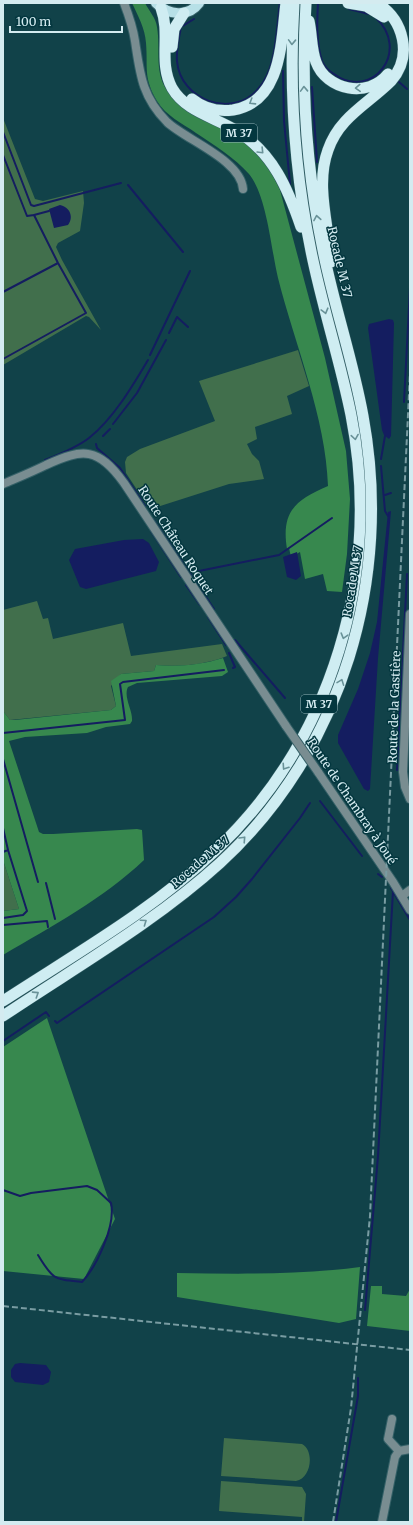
<svg xmlns="http://www.w3.org/2000/svg" width="413" height="1525" viewBox="0 0 413 1525" font-family="Merriweather,serif">
<rect width="100%" height="100%" fill="#114249"/>
<!-- green -->
<path fill="#416f4c" d="M3,118L35,199L43,201L83,191L84,203L80,231L58,243L56,247L62,260L101,330L89,317L86,316L3,365Z
M298,350L309,386L287,396L292,414L255,427L257,439L247,444L252,454L259,461L264,479L229,484L154,508L147,505L126,473L125,462L127,457L140,449L215,421L199,381Z
M37,601L43,619L48,618L53,639L123,623L131,656L222,644L227,656C205,665 179,667 156,665L154,671L121,674L111,686L116,706L111,710L10,720L3,711V610Z
M3,860L19,909L3,911Z
M224,1438L302,1444C315,1451 311,1479 296,1481L221,1476Z
M221,1481L302,1487L306,1494L304,1522H302V1517L219,1511Z"/>
<!-- forest -->
<path fill="#37884e" d="M132,3H145C149,11 156,18 157,27C161,50 153,75 170,94C190,116 217,124 241,140C259,153 271,170 280,190L325,358L346,451L350,499L347,554L342,592L327,591L323,574L305,579L300,552L291,557L289,548L287,549C281,512 295,500 328,486C326,418 295,345 278,278C271,249 267,196 249,174C235,158 214,145 196,133C182,123 166,116 157,101C143,77 148,68 146,43C145,28 138,16 132,3Z
M223,658L228,672L222,676L137,683L128,687C123,697 133,710 132,721L130,724L106,727L87,733L25,737L9,741L39,832L43,834H53L137,829L142,830L144,860C103,899 52,926 3,955V911L19,909L3,860V711L10,720H15L111,710L116,706L111,681L121,674L154,671L156,665C178,667 201,665 223,658Z
M47,1018L115,1219L84,1279L3,1271V1047Z
M360,1267L356,1319L339,1323L177,1297V1273C238,1274 299,1275 360,1267Z
M371,1286H382V1294L406,1296L410,1289V1331L367,1326Z"/>
<!-- water -->
<path fill="#141d60" d="M60,205C70,207 74,217 68,225L54,228L49,209Z
M389,319L393,320L394,323L391,436L389,439L384,435L382,430L368,328L369,324Z
M391,511L378,658L370,789L368,791L364,789L338,743V735L358,689L370,653L377,622L388,512Z
M143,539L149,543L159,562L156,571L86,589L80,587L69,560L75,549L124,540Z
M297,552L301,576L296,580L287,577L283,557Z
M20,1363L46,1365L51,1372L49,1382L43,1385L15,1382L11,1377V1370L15,1364Z"/>
<g fill="none" stroke-linecap="round" stroke-linejoin="round">
<!-- stream -->
<path stroke="#141d60" stroke-width="2" d="M318,3C317,22 316,43 322,61C324,66 329,71 334,74C372,102 412,50 375,17
M349,9L369,14
M194,19L181,27C179,37 176,50 177,61C180,100 233,120 259,88C277,67 276,30 280,3
M283,71L284,121L290,184
M399,82L407,89
M312,87L317,162
M3,132L31,205L34,206L121,183
M3,155L27,216L34,215
M128,185L183,252
M3,292L58,263
M169,333L177,317L188,327
M150,355L190,271
M3,359L86,313L58,263L34,215L49,211
M404,402L410,288
M113,424L137,393L166,340
M103,436L110,429
M96,444L97,448L120,468L145,506
M381,459L385,436
M45,460C60,454 76,448 89,438C113,419 132,387 148,360
M381,466L385,511L388,516
M385,495L391,493
M153,519L214,609
M151,531L181,577
M189,573L279,555L332,518
M186,585L200,605
M208,617L226,645
M235,640L285,698
M229,653L235,667L233,668
M3,733L125,720L120,684L123,682L224,670
M3,759L38,882
M397,770L407,574
M320,801L362,856
M3,828L8,850
M3,852L8,850L27,911L23,915L3,918
M378,874L382,877
M46,883L55,919
M391,888L410,920
M3,925L47,921L48,927
M55,1021L57,1023L214,917L236,897L252,879L300,818L310,803
M3,1041L46,1012L49,1016
M3,1190L20,1196L31,1193L87,1186L97,1190L111,1203C116,1225 97,1266 82,1282C54,1279 53,1280 38,1255
M365,1310L378,1156L393,891
M336,1522L358,1396V1378"/>
<!-- minor casing -->
<g stroke="#346067" stroke-width="10">
<path id="minor" d="M124,3C129,16 133,28 135,41C140,74 142,97 167,122C186,140 241,160 243,189
M410,614L403,772L405,787L410,799
M402,896L410,890
M392,1419L388,1439L399,1451
M382,1522L395,1457L399,1451L410,1449"/>
</g>
<!-- tertiary casing -->
<g stroke="#346067" stroke-width="10">
<path id="tertiary" d="M3,484C17,478 32,472 46,465C83,448 98,447 124,483L286,726
M318,772L393,882L410,910"/>
</g>
<!-- primary casing -->
<g stroke="#346067" stroke-width="12">
<path id="primary" d="M156,3C168,15 188,18 199,3"/>
</g>
<!-- trunk casing -->
<g stroke="#346067" stroke-width="12">
<path id="trunk" d="M348,3L366,6L384,17
M161,8C171,35 158,62 172,88C186,112 215,117 237,131C273,153 288,189 301,227
M309,21C312,34 311,49 316,62C326,90 368,99 388,74
M172,47L174,29L184,13
M192,99C203,108 218,112 233,110C282,102 281,42 286,3
M331,262C329,226 315,185 328,150C339,117 368,104 391,81C413,56 404,20 377,3
M3,1001C75,954 153,910 216,850C333,739 382,573 351,415C340,360 322,306 311,251C294,169 289,86 294,3
M3,1016C76,967 155,922 220,863C343,750 393,578 363,416C353,360 334,306 323,250C306,168 301,86 306,3"/>
</g>
<!-- minor -->
<use href="#minor" stroke="#798d91" stroke-width="8"/>
<!-- tertiary -->
<use href="#tertiary" stroke="#798d91" stroke-width="8"/>
<!-- primary -->
<use href="#primary" stroke="#b7e0e7" stroke-width="10"/>
<!-- trunk -->
<use href="#trunk" stroke="#cfedf2" stroke-width="11"/>
<!-- rail -->
<path stroke="#799ca2" stroke-width="2" stroke-dasharray="6 3" stroke-linecap="butt" d="M3,1306L410,1350
M333,1522L351,1408L370,1216L410,372"/>
<!-- tertiary-bridge casing -->
<g stroke="#346067" stroke-width="10" stroke-linecap="butt">
<path id="tertiary-bridge" d="M286,726L318,772"/>
</g>
<!-- tertiary-bridge -->
<use href="#tertiary-bridge" stroke="#798d91" stroke-width="8"/>
</g>
<!-- one-way arrows -->
<defs><path id="oneway-chevron" d="M-2-3.5L2.5 0L-2 3.5" fill="none" stroke-width="1.6" stroke-linecap="round" stroke-linejoin="round"/></defs>
<g stroke="#699298">
<use href="#oneway-chevron" transform="translate(292 42) rotate(92)"/>
<use href="#oneway-chevron" transform="translate(358 88) rotate(177)"/>
<use href="#oneway-chevron" transform="translate(304 89) rotate(-92)"/>
<use href="#oneway-chevron" transform="translate(252 102) rotate(148)"/>
<use href="#oneway-chevron" transform="translate(261 151) rotate(46)"/>
<use href="#oneway-chevron" transform="translate(317 218) rotate(-100)"/>
<use href="#oneway-chevron" transform="translate(325 311) rotate(75)"/>
<use href="#oneway-chevron" transform="translate(355 437) rotate(81)"/>
<use href="#oneway-chevron" transform="translate(344 636) rotate(106)"/>
<use href="#oneway-chevron" transform="translate(341 682) rotate(-69)"/>
<use href="#oneway-chevron" transform="translate(285 767) rotate(124)"/>
<use href="#oneway-chevron" transform="translate(243 839) rotate(-47)"/>
<use href="#oneway-chevron" transform="translate(144 922) rotate(-35)"/>
<use href="#oneway-chevron" transform="translate(36 994) rotate(-33)"/>
</g>
<g text-anchor="middle" dominant-baseline="central" stroke-width="3" stroke-linejoin="round" paint-order="stroke">
<!-- shield labels -->
<g fill="#03373f" stroke="#95b5bb" stroke-width="1">
<rect x="221" y="124" width="36" height="18" rx="3"/>
<rect x="301" y="695" width="36" height="18" rx="3"/>
</g>
<g font-size="11" font-weight="bold" fill="#d4ebf0">
<text x="239" y="133">M 37</text>
<text x="319" y="704">M 37</text>
</g>
<!-- street labels -->
<g font-size="12" fill="#d4ebf0" stroke="#03373f">
<text transform="translate(340 262) rotate(77)">Rocade M 37</text>
<text transform="translate(176 540) rotate(57)">Route Château Roquet</text>
<text transform="translate(352 581) rotate(-81)">Rocade M 37</text>
<text transform="translate(394 707) rotate(-88)">Route de la Gastière</text>
<text transform="translate(352 801) rotate(56)">Route de Chambray à Joué</text>
<text transform="translate(200 861) rotate(-41)">Rocade M 37</text>
</g>
</g>
<!-- border -->
<rect width="413" height="1525" fill="none" stroke="#d4ebf0" stroke-width="8"/>
<!-- scale -->
<path d="M10 26v6h112v-6" fill="none" stroke="#d4ebf0" stroke-width="2"/>
<text x="16" y="26" font-size="12" fill="#d4ebf0" stroke="#03373f" stroke-width="3" paint-order="stroke">100 m</text>
</svg>
